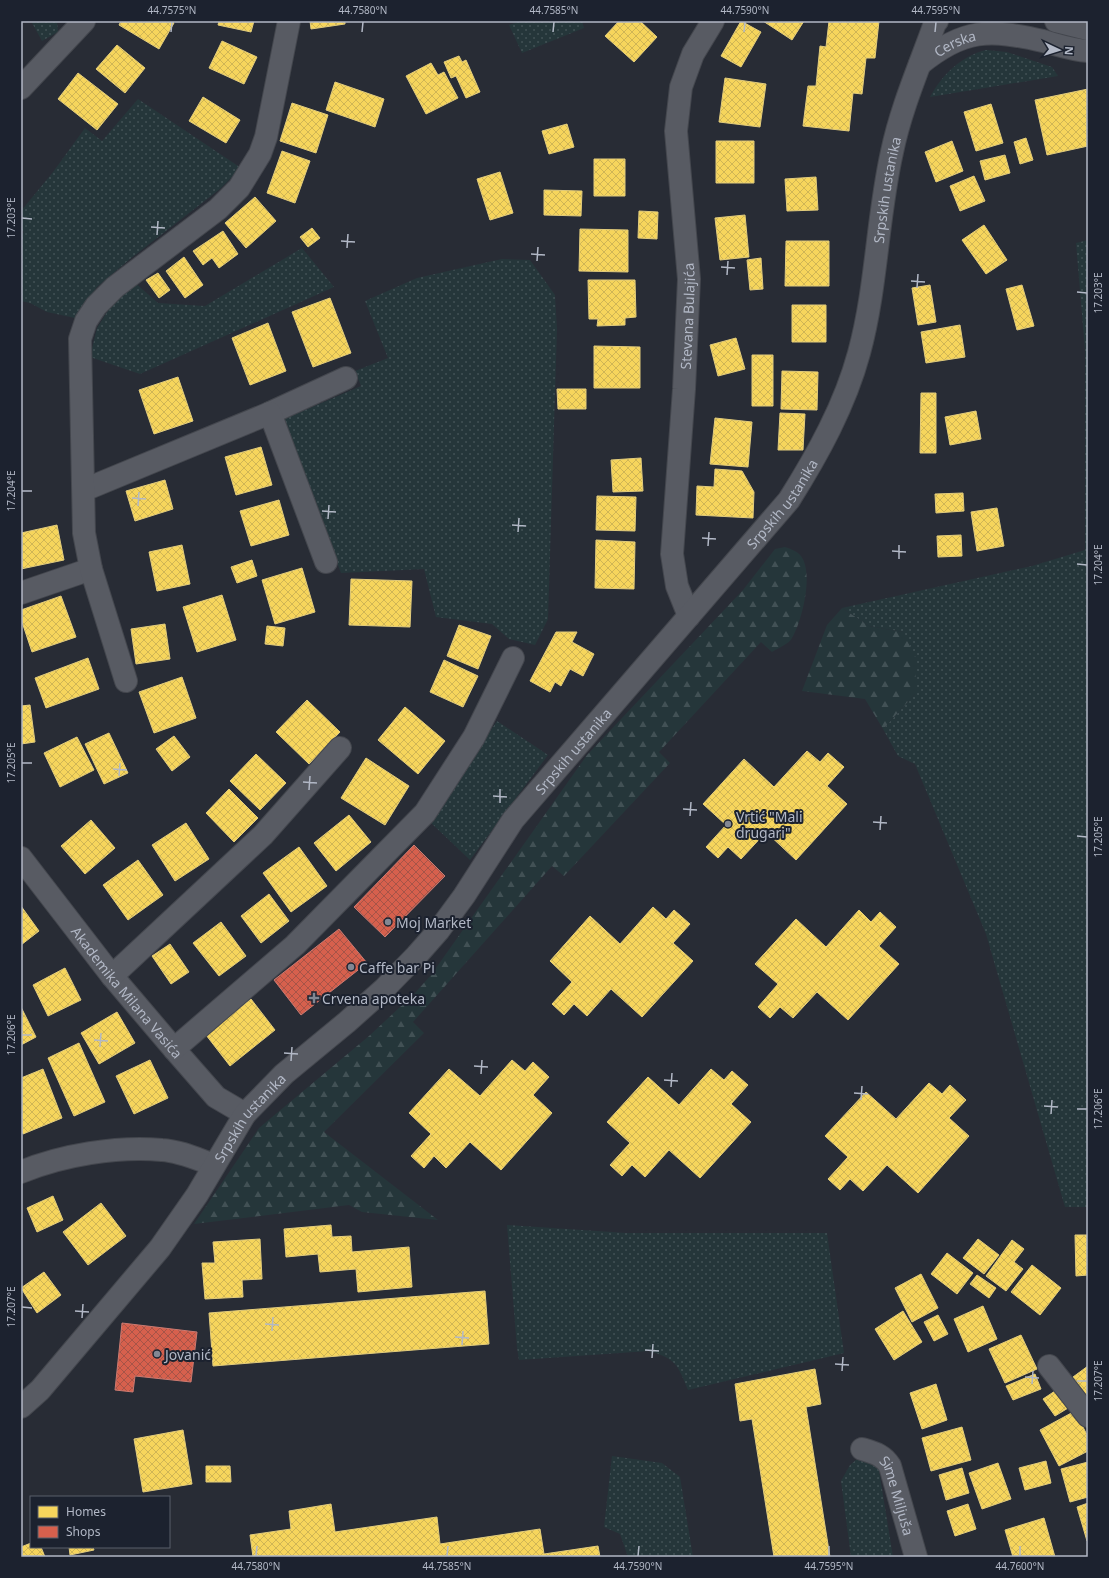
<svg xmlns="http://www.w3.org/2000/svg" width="1109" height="1578" viewBox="0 0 1109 1578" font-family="'Noto Sans',sans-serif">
<defs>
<pattern id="grass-dots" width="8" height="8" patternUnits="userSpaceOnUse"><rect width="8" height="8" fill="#25363a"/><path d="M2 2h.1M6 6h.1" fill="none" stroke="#425155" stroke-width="1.8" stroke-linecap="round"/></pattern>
<pattern id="forest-firs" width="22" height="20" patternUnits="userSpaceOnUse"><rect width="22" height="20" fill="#25363a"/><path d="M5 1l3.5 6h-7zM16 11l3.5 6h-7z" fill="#425155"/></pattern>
<pattern id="homes-cross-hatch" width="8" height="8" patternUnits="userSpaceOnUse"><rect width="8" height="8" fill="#f6d55c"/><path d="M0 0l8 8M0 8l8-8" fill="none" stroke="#cfb555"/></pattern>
<pattern id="shops-cross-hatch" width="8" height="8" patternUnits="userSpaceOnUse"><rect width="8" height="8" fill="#d6604d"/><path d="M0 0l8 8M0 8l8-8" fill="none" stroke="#a65448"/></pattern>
</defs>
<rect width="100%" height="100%" fill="#282c35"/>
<!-- grass -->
<path fill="url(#grass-dots)" d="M31,21H57L58,32L42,41Z
M521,21H582L584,28L522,53L509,25Z
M986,50L1007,52L1052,67L1058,76L930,97C942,75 961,56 986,50Z
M138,99L241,168L220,189L130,259L97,287L75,318L47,312L30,303L21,301V235L24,232L21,230V211L53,172L85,128L102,141Z
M1088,240V1207H1065L986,934L915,764L898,756L883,729L915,694L903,632L869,626L842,608L1032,566L1085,550V350L1076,243Z
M302,248L334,287L140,374L90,357L97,328L109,309L133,281L158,303L205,306Z
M502,259L530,260L555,295L557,329L548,619L535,645L509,639L492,624L436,617L424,569L341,573L282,420L361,386L355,371L388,358L365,301L417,278Z
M497,721L548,755L470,860L429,821Z
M507,1225L626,1233H827L844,1353L688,1390C678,1366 677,1359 649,1351L519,1360L517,1348Z
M863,1454L877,1458L893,1557H851L841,1481L850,1465Z
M612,1456L662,1463L680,1477L693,1557H628L620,1534L604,1527Z"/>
<!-- forest -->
<path fill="url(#forest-firs)" d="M785,547C791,549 797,551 801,556C814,573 802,621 792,638C789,644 778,648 772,652L761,642L659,752L670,763L564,876L552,866L413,1022L424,1033L324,1132L438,1220L362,1212L349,1205L194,1224L259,1128L369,1036L415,993L431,975L587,755L743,590L775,549Z
M842,608L869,626L903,632L916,658L915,694L883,729L865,699L802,691L827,625Z"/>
<!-- homes -->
<path fill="url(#homes-cross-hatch)" stroke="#e2cc7c" d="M121,21H171L174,23L159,49L119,25Z
M219,21H254L251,32L218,25Z
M310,21H345V24L311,29Z
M619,21H640L657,37L634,62L605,36Z
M741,21L761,32L741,67L721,56Z
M763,21H804L792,40Z
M829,21H879L875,58H866L862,94L853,93L849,131L803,126L808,86H816L820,46L826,47Z
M222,41L257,57L244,84L209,68Z
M117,45L145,68L125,93L96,69Z
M459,56L462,62L466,60L480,92L466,98L456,76L451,78L444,62Z
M431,63L438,75L444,72L458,98L426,114L406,76Z
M78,73L118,104L97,130L58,99Z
M725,78L766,84L760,127L719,122Z
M335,82L384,99L375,127L326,110Z
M1088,89V146L1047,155L1035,100Z
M203,97L240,120L226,143L189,121Z
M292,103L328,115L316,153L280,141Z
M991,104L1003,143L976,151L964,112Z
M567,124L574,147L549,154L542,131Z
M1026,138L1033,160L1020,164L1014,142Z
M716,141H754V183H716Z
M952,141L963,171L936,182L925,152Z
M282,151L310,161L295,203L267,193Z
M1005,155L1010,173L985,180L980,161Z
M594,159H625V196H594Z
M500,172L513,213L490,220L477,179Z
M974,176L985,201L960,211L950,186Z
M816,177L818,210L787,211L785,179Z
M544,190L582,191L581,216L544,215Z
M255,197L276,221L246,248L225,223Z
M639,211L658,212L657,239L638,238Z
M745,215L749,257L720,260L715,218Z
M984,225L1007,260L986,274L962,240Z
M312,228L320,238L308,247L300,237Z
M580,229L628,230V272L579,271Z
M223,231L238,254L219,268L212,258L203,265L193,251Z
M786,241H829V286H785Z
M184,257L203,285L185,298L166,271Z
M761,258L763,289L750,290L747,260Z
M158,273L170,290L159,298L146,280Z
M588,280H635L636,317L625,318V325L597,326L598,319H589Z
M930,285L936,322L918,325L912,288Z
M1022,285L1034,326L1017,330L1006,289Z
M330,298L351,353L313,367L292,312Z
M792,305H826V342H792Z
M268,323L286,371L250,385L232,338Z
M960,325L965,357L926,363L921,332Z
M736,338L745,369L718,376L710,345Z
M594,346L640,347V388H594Z
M752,355H773V406H752Z
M782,371L818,372L817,410L781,409Z
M178,377L193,421L154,434L139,390Z
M557,389H586V409H558Z
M921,393H936V453H920Z
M976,411L981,439L950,445L945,417Z
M780,413L805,414L803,450H778Z
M715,418L752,422L748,467L710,464Z
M261,447L272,485L236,495L225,457Z
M641,458L643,491L613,492L611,460Z
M715,469L742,471L754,492L753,518L696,515L697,486L714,487Z
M165,480L173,509L135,521L126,491Z
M963,493L964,511L936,513L935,494Z
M597,496L636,497L635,531L596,530Z
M279,500L289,535L251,546L240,511Z
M997,508L1004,546L977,551L971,512Z
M57,525L64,560L21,569V533Z
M961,535L962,556L938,557L937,536Z
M596,540L635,542L634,589L595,588Z
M182,545L190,584L157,591L149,552Z
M252,560L257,576L237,583L231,567Z
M302,568L315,612L275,624L262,580Z
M351,579L412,581L410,627L349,625Z
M222,595L236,640L197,652L183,607Z
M61,596L76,637L32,652L21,619V610Z
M165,624L170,659L136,664L131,629Z
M459,625L491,636L478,669L447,656Z
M267,626L285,628L283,646L265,644Z
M556,632H577L572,642L594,654L583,676L570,669L561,686L555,682L550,692L530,681Z
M88,658L99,689L46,708L35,678Z
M444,660L478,676L463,707L430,692Z
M182,677L196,718L154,733L139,692Z
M307,700L340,732L309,764L276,732Z
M30,705L35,742L21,744V706Z
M405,707L445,741L418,774L378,740Z
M109,733L128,773L104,784L85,744Z
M174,736L190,757L172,771L156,749Z
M77,737L94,770L60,787L44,753Z
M807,751L820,762L828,753L844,767L827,786L847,804L796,860L766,832L741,859L728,847L718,858L706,847L726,825L703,804L744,759L774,787Z
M256,754L286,783L260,810L230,781Z
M366,758L409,786L385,825L341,798Z
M229,789L258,818L234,842L206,813Z
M349,815L371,842L336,871L314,843Z
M91,820L115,848L85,874L61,846Z
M186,823L209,859L175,881L152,845Z
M299,847L327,886L291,912L263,873Z
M138,860L163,895L128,920L103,885Z
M269,894L289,921L261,943L241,916Z
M21,906L39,931L21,945Z
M653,907L666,919L674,910L690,924L673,943L693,961L642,1017L611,989L587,1016L574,1004L564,1015L552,1004L572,982L550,961L590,916L620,944Z
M859,910L871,922L880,912L896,927L879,946L899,964L848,1020L817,992L793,1018L780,1007L770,1018L758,1007L778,984L755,964L796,919L826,947Z
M221,922L246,956L219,976L193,943Z
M170,944L189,972L171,984L152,956Z
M65,968L81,1000L48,1016L33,985Z
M251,999L275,1030L230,1066L206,1035Z
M21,1007L36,1037L21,1045Z
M117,1012L135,1043L99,1064L81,1033Z
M79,1043L105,1102L74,1116L48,1058Z
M150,1060L168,1098L134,1114L116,1076Z
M512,1060L525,1071L533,1062L549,1077L533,1095L552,1113L501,1170L470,1142L446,1168L434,1156L424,1168L411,1156L431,1134L409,1113L449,1069L480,1096Z
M43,1069L62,1118L23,1134L21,1127V1078Z
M711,1069L724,1080L732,1071L748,1085L731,1104L751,1122L700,1178L669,1150L645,1177L632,1165L622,1176L610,1165L630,1143L607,1122L648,1077L679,1105Z
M929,1083L942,1094L950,1085L966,1100L949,1118L969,1136L918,1193L887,1165L863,1191L850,1179L840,1190L828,1179L848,1157L825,1136L866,1092L896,1119Z
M53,1196L63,1220L37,1232L27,1208Z
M101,1203L126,1236L88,1265L63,1232Z
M331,1225L332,1237L351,1236L352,1252L409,1247L412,1287L358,1292L356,1269L320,1272L318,1254L286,1257L284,1229Z
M1075,1235H1088V1275L1076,1276Z
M260,1239L262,1279L242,1280L243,1297L205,1299L202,1263H215L213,1242Z
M978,1239L999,1255L984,1274L963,1258Z
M1012,1240L1024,1249L1014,1262L1023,1269L1006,1291L986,1276Z
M947,1253L973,1273L957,1294L931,1274Z
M1032,1265L1061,1288L1040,1315L1011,1292Z
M44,1272L61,1295L37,1313L21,1288Z
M921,1274L938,1308L912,1322L895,1288Z
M977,1275L996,1288L989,1298L970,1284Z
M485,1291L489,1344L213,1366L209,1313Z
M983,1306L997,1339L968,1352L954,1319Z
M903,1311L922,1342L894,1360L875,1329Z
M938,1315L948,1334L934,1341L924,1322Z
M1021,1335L1037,1369L1005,1383L989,1349Z
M1088,1366V1398L1073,1377Z
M815,1369L821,1404L806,1407L830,1557H774L752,1419L740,1421L735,1384Z
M1035,1374L1041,1389L1013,1400L1006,1386Z
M936,1384L947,1420L922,1429L910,1393Z
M1061,1387L1073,1405L1055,1416L1043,1399Z
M1075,1411L1088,1437V1451L1059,1466L1040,1430Z
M962,1427L971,1460L931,1471L922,1438Z
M183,1430L192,1484L143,1492L134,1439Z
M1046,1461L1051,1483L1025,1490L1019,1468Z
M1088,1462V1497L1070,1502L1061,1469Z
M998,1463L1011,1499L982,1509L969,1473Z
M206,1466H230L231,1482H206Z
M962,1468L969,1493L946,1500L939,1475Z
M1088,1503V1541H1087L1077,1507Z
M331,1504L335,1532L437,1517L440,1544L540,1529L544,1554L598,1546L600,1557H253L250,1535L291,1529L289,1511Z
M968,1504L976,1529L955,1536L947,1511Z
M1044,1518L1055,1557H1013L1005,1530Z
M31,1543V1547H41L45,1557H21V1547Z
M69,1547H93L94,1550L70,1555Z"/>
<!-- shops -->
<path fill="url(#shops-cross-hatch)" stroke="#cb7a71" d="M414,845L445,876L385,937L354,907Z
M339,929L367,963L301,1015L274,980Z
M122,1323L197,1332L191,1382L135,1376L133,1392L115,1390Z"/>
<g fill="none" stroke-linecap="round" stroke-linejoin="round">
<!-- minor casing -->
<g stroke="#44474e" stroke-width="24">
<g id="minor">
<path d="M21,88L84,21"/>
<path d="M270,413L346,378"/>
<path d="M84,490L270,413L326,562"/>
<path d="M21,593L91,569"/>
<path id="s1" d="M689,616L677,586L672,554L684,389L689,279L676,131L681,87L693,54L713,21"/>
<path d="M126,681L91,569L84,533L80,339L86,321L96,306L115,287L218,209L239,188L260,154L266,137L289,21"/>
<path id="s2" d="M21,858L112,976L174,1049L216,1097L245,1114"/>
<path d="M112,976L263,835L340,748"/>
<path d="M174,1049L295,945L425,813L474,737L513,658"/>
<path d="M21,1172C62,1155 117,1146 162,1150C180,1151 197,1159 214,1165"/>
<path d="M1049,1366L1088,1416"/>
<path id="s3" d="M862,1449C875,1453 883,1455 890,1466L916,1557"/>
</g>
</g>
<!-- tertiary casing -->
<g stroke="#44474e" stroke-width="24">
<g id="tertiary">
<path d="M1056,21L1088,29"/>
<path id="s4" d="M920,64C964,28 989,29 1043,41C1058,45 1072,50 1088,51"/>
<path id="s5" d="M21,1407L40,1390L160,1248L197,1195L245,1114L284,1074L347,1022L384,989L417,955L439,930L464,896L513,820L789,500C818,454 845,405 859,353C877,287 877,218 892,152C901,108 920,65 935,23L937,21"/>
</g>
</g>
<!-- minor -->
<use href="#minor" stroke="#585b63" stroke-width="22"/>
<!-- tertiary -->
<use href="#tertiary" stroke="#585b63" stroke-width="22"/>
</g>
<!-- ticks -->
<path fill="none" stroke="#b2b8c6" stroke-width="1.5" d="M171,32L172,22M362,32L363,22M553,32L554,22M744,32L745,22M935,32L936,22M22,218L32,219M151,227L165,228M157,235L158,221M341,241L355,242M347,248L348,234M531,254L545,255M537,261L538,247M721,267L735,268M727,275L728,261M911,281L925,282M917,288L918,274M1077,292L1087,293M22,491H32M132,498L146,499M138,506L139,492M322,511L336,512M328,519L329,505M512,525L526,526M518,532L519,518M702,538L716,539M708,546L709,532M892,551L906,552M899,559V545M1077,564L1087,565M22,763H32M113,769L127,770M119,776L120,763M303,782L317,783M309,790L310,776M493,796L507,797M500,803V789M683,809L697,810M690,816L691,802M873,822L887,823M880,830L881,816M1077,836L1087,837M22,1035H32M94,1040L108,1041M100,1047L101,1033M284,1053L298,1054M291,1061L292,1047M474,1066L488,1067M481,1074L482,1060M664,1080L678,1081M671,1087L672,1073M854,1093L868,1094M861,1100L862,1086M1044,1106L1058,1107M1077,1109H1087M1051,1114L1052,1100M22,1307L32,1308M75,1311L89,1312M82,1318L83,1304M265,1324L279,1325M272,1331L273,1317M455,1337L469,1338M462,1345L463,1331M645,1350L659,1351M652,1358L653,1344M835,1364L849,1365M842,1371L843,1357M1025,1377L1039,1378M1077,1381H1087M1032,1384L1033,1371M256,1556L257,1546M447,1556L448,1546M638,1556L639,1546M829,1556V1546M1020,1556V1546"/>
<!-- markers -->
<g fill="#828793" stroke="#1c222f" stroke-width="1.5">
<circle cx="728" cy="824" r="4"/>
<circle cx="388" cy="922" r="4"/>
<circle cx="351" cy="967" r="4"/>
<path d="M312 992h4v4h4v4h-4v4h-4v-4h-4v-4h4z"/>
<circle cx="157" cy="1354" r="4"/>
</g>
<g text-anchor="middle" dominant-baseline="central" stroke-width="4" stroke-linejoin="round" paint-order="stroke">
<!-- street labels -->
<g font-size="14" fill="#b2b8c6" stroke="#1c222f">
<text stroke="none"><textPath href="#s4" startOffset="41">Cerska</textPath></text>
<text stroke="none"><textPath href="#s5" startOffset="1522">Srpskih ustanika</textPath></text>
<text stroke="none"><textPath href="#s1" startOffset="303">Stevana Bulajića</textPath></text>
<text stroke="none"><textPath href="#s5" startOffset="1186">Srpskih ustanika</textPath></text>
<text stroke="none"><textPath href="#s5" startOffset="862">Srpskih ustanika</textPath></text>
<text stroke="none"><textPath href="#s2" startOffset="171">Akademika Milana Vasića</textPath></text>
<text stroke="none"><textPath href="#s5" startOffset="370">Srpskih ustanika</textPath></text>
<text stroke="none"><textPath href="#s3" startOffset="64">Sime Miljuša</textPath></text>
</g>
<!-- poi labels -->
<g font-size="14" fill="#b2b8c6" stroke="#1c222f" text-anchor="start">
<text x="736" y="816">Vrtić "Mali<tspan x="736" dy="16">drugari"</tspan></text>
<text x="396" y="922">Moj Market</text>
<text x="359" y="967">Caffe bar Pi</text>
<text x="322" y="998">Crvena apoteka</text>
<text x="165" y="1354">Jovanić</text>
</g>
</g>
<!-- border -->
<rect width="1109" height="1578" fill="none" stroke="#1c222f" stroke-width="44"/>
<!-- legend -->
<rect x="30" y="1496" width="140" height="52" fill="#1c222f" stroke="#585e6b"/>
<rect x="38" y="1506" width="20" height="12" fill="#f6d55c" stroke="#585e6b"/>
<text x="66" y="1516" font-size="12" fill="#b2b8c6">Homes</text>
<rect x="38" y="1526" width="20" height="12" fill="#d6604d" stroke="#585e6b"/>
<text x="66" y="1536" font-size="12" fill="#b2b8c6">Shops</text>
<!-- north arrow -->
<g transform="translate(1059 50) rotate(94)" stroke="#1c222f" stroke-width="3" paint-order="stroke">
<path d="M0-3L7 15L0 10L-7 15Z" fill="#b2b8c6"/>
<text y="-6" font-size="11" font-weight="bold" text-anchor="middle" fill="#b2b8c6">N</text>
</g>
<rect x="22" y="22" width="1065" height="1534" fill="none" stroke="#b2b8c6" stroke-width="1.5"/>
<g font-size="10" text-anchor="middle" fill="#b2b8c6">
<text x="172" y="14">44.7575°N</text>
<text x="363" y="14">44.7580°N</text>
<text x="554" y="14">44.7585°N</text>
<text x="745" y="14">44.7590°N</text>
<text x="936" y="14">44.7595°N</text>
<text transform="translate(11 218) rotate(-90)" y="4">17.203°E</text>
<text transform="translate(1098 293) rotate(-90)" y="4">17.203°E</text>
<text transform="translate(11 491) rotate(-90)" y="4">17.204°E</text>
<text transform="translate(1098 565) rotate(-90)" y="4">17.204°E</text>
<text transform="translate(11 763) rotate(-90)" y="4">17.205°E</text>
<text transform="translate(1098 837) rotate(-90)" y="4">17.205°E</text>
<text transform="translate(11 1035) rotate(-90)" y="4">17.206°E</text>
<text transform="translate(1098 1109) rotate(-90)" y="4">17.206°E</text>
<text transform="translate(11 1307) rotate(-90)" y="4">17.207°E</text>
<text transform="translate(1098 1381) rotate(-90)" y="4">17.207°E</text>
<text x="256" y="1570">44.7580°N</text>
<text x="447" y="1570">44.7585°N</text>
<text x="638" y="1570">44.7590°N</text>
<text x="829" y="1570">44.7595°N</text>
<text x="1020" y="1570">44.7600°N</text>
</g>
</svg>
